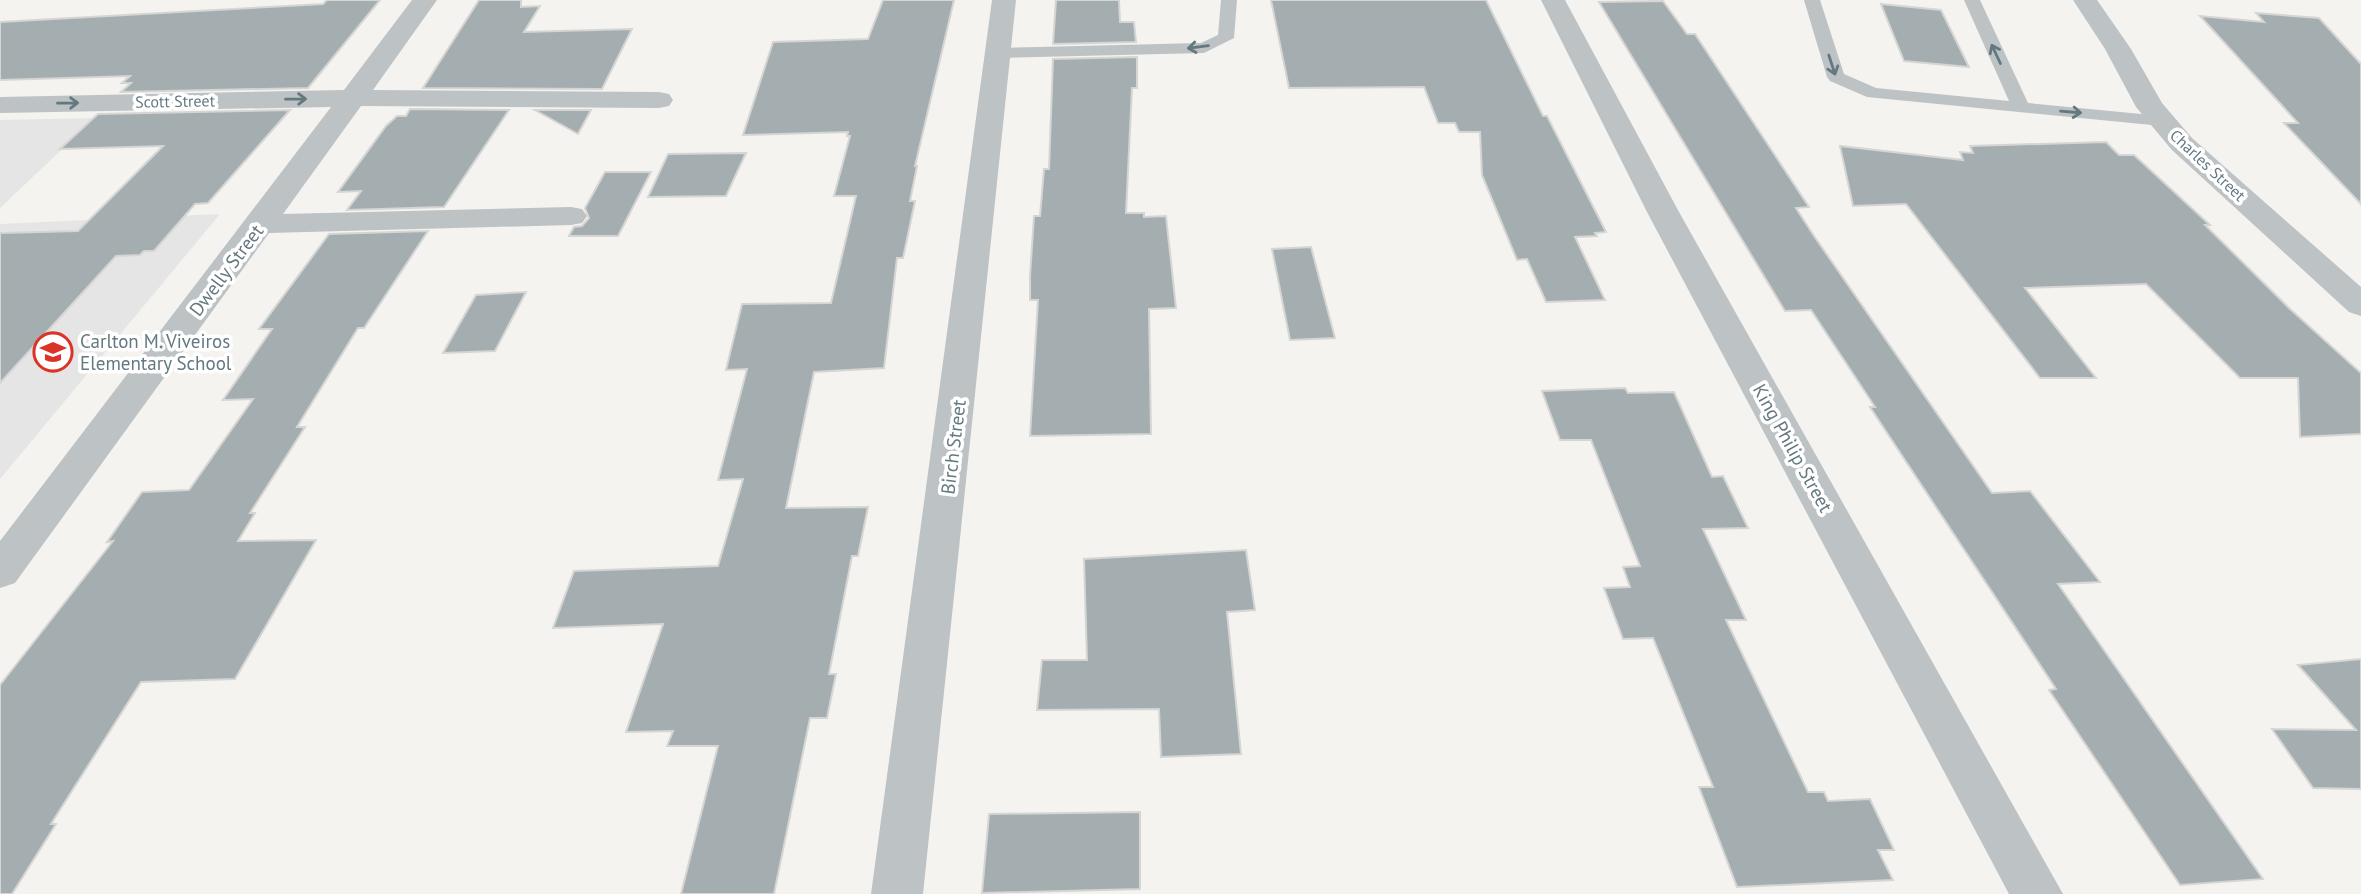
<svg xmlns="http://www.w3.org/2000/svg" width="2361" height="894" viewBox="0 0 2361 894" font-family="'PT Sans',sans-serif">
<rect width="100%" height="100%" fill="#f4f3f0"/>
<!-- built -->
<path fill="#e4e5e4" d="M95,118L0,208V120Z
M220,214L0,479V224Z"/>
<!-- building -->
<path fill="#a4aeb1" stroke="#d5d5d3" stroke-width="2" d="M327,0H380L308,88L121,92L131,83H122L130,76L0,80V22L323,4Z
M479,0H521V7L540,6L524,32L632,29L602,89L423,88Z
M883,0H954L915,166H917L910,201H915L903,258H897L884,368L814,372L786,508L868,507L858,556H852L829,674H836L827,718H810L774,894H681L718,746H667L673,731L626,732L663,624L553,628L574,571L718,566L743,479L718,480L747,369L726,370L742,304L831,303L856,196H834L850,136H847L848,132L743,135L773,42L868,39Z
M1056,0H1119L1120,22H1134L1136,42L1053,44Z
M1271,0H1486L1543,116H1547L1606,232L1595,233L1597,236L1575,237L1605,300L1546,302L1527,259L1517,260L1482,175L1480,132H1459L1455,123H1438L1424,87L1289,88Z
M1663,1L1687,34H1695L1809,207L1796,208L1814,236L1992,493L2030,491L2100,582L2058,584L2263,879L2180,885L2049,690L2056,689L1870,407H1875L1811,310L1785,311L1599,2Z
M1881,4L1941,10L1969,67L1904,61Z
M2256,13L2319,18L2361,64V204L2284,123H2298L2200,16L2264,22Z
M1137,57V88H1132L1126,213H1144V217L1166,216L1176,308L1149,309L1151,434L1030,436L1038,300H1030V276L1034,216H1040L1044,169H1049L1053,59Z
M410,109L509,110L444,207L347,210L361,191L338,192L386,126L397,116H406Z
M290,110L208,203L195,204L154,251H144L140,255L116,256L0,383V233L78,231L163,146L60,149L98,114Z
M535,110H591L578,134Z
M2106,142L2119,155H2134L2210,225H2205L2290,309L2361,373V434L2300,437L2298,378H2240L2146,284L2025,288L2096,378H2040L1906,204L1853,206L1840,146L1963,160L1960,152L1973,153L1970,146Z
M746,153L726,196L648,197L668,154Z
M605,172H651L618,236H569L574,227L582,226L589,218L585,208Z
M428,231L364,328H358L297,427H305L250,513H255L238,541L316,540L235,679L141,682L51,824H56L12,894H0V685L113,541L107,542L142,492L189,490L253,399L223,400L272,329H259L329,234Z
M1311,247L1335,338L1290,340L1272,249Z
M526,292L495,351L443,353L476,295Z
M1625,388L1628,393L1674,392L1712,477L1723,476L1748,528L1703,529L1746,620H1726L1808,792H1824L1828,801L1870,799L1894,850H1878L1893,880L1737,887L1699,787H1713L1653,638L1623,639L1604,588L1630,587L1623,567L1640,566L1591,440H1560L1542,391Z
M1246,550L1255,610L1227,612L1241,754L1161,757L1159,709L1037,710L1042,660H1087L1084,559Z
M2361,659V789L2313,788L2272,729L2356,730L2298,665Z
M1140,812V889L982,893L989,814Z"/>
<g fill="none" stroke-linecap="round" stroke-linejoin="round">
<!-- service -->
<path fill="#bdc2c4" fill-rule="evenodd" d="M1221,0H1237L1234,38L1204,53L997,58L989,53L997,48L1201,43L1218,35Z
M1804,0H1820L1844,74L1876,88L2009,101L1964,0H1980L2028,103L2162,116L2171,121L2162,126L1867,97L1830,81L1827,77Z"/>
<!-- minor -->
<path fill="#bdc2c4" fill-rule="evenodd" d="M412,0H437L373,90L659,92L669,94L673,100L669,106L659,108L361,106L283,214L571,207L582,209L587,216L582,223L571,225L269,233L15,583L0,588V541L331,107L0,113V97L344,90Z
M992,0H1016L923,894H871Z
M1541,0H1565L1679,212L2063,894H2009L1647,212Z
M2073,0H2097L2131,49L2162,103L2192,138L2361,287V316L2349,312L2172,150L2136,107L2105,49Z"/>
</g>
<!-- one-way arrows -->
<defs><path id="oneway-shaft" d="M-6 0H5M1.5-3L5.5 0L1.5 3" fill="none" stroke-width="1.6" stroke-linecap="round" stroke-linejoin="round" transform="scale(1.75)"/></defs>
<g stroke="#647880">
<use href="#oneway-shaft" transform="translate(1198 47) rotate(173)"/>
<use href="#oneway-shaft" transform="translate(1996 54) rotate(-115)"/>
<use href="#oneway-shaft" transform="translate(1832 65) rotate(72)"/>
<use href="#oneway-shaft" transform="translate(296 99) rotate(-1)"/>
<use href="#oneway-shaft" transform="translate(68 103) rotate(-1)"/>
<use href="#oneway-shaft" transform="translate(2071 112) rotate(5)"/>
</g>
<!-- icons -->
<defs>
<g id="school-ring" transform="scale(2.0125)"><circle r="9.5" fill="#fff" stroke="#dc3328" stroke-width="1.5"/><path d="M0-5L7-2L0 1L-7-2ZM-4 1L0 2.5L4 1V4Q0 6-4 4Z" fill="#dc3328"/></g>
</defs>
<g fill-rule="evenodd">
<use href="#school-ring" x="53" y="352"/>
</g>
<g text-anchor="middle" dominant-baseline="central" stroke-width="7" stroke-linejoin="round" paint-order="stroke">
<!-- far-street labels -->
<g font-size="16" fill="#647880" stroke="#fff">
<text transform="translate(175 101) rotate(-1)">Scott Street</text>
<text transform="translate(2208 165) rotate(43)">Charles Street</text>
</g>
<!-- street labels -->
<g font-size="19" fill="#647880" stroke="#fff">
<text transform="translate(226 270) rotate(-53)">Dwelly Street</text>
<text transform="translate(953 447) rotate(-83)">Birch Street</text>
<text transform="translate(1793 448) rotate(61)">King Philip Street</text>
</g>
<!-- poi labels -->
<g font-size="19" fill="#647880" stroke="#fff" text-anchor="start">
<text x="80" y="341">Carlton M. Viveiros<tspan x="80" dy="22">Elementary School</tspan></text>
</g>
</g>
</svg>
